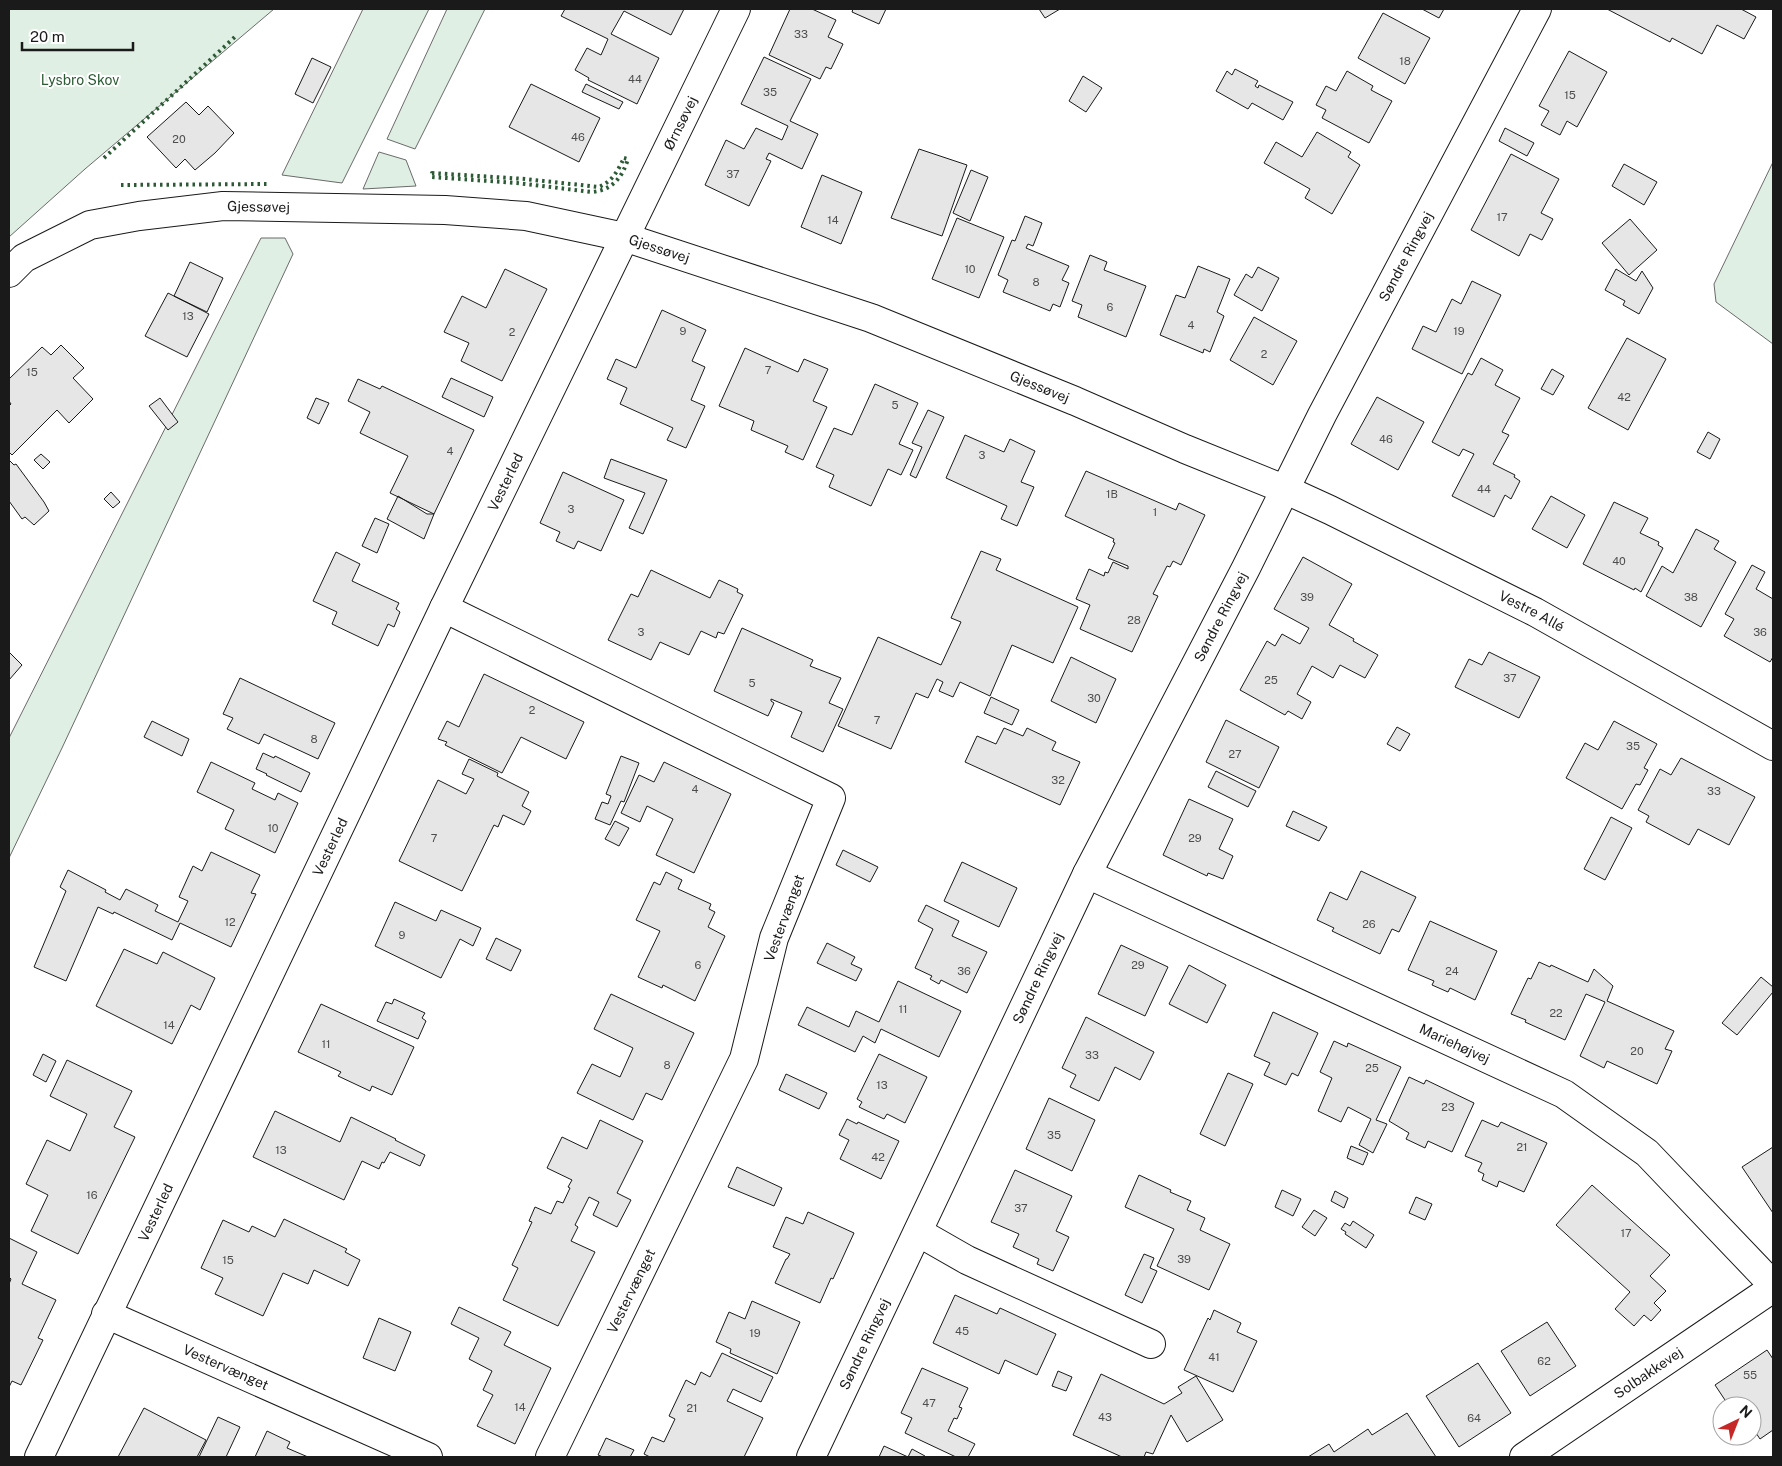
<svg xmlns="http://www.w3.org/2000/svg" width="1782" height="1466" viewBox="0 0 1782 1466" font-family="'Public Sans',sans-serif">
<rect width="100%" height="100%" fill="#fff"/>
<!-- green -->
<path fill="#e0efe3" stroke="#6a6a6a" d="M9,9H274L85,169L9,237Z
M363,9H429L342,183L282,175Z
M447,9H485L415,149L387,139Z
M379,152L406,160L416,186L363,189Z
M1773,162V344L1716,302L1714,284Z
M261,238H285L293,254L62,748L9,858V738Z"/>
<!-- building -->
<path fill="#e6e6e6" stroke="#1a1a1a" d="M565,9H684L671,35L624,11L611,34L659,58L637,104L588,80L589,78L575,70L587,48L601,55L608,39L561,16Z
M790,9H812L836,20L828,37L843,44L831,69L826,67L820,79L769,55Z
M853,9H886L879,24L852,12Z
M1039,9H1060L1045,18Z
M1422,9H1444L1439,18Z
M1607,9H1741L1756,17L1744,39L1717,25L1702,54L1672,38L1670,42Z
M1383,13L1430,38L1405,84L1358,58Z
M1569,51L1607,72L1577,127L1567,121L1560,135L1541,125L1549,111L1539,106Z
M764,57L811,79L790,121L818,134L802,169L769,153L766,159L771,161L749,206L705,185L726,140L744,149L756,128L782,140L788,126L741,104Z
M312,58L331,67L313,103L295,94Z
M1235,69L1258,81L1255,86L1258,88L1259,85L1293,102L1283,120L1252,103L1248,109L1216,91L1227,71L1232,75Z
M1347,71L1373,86L1371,90L1392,101L1369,143L1322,118L1326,110L1316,105L1326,86L1336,91Z
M1083,76L1102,88L1086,112L1069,101Z
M531,84L600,118L579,162L509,127Z
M586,84L623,102L619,109L582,92Z
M186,102L199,115L208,106L234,133L215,153L195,170L185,159L176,168L147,137Z
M1505,128L1534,143L1527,156L1499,141Z
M1317,132L1351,152L1348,157L1360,165L1332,214L1305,198L1310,189L1264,163L1276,142L1302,157Z
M919,149L967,165L942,236L891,218Z
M1511,154L1559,179L1541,213L1553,219L1542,240L1530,234L1519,256L1471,230Z
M1624,164L1657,182L1644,205L1612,186Z
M971,170L988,177L970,221L953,213Z
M822,175L862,192L841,244L801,227Z
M1025,216L1042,223L1033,246L1028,244L1026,248L1069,266L1062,280L1069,283L1060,307L1053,304L1050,311L1003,292L1008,280L998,275L1012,240L1015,241Z
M957,218L1004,237L979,298L932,279Z
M1630,219L1657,250L1629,275L1602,243Z
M1090,255L1107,262L1104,270L1146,286L1126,337L1078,317L1082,305L1072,301Z
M190,262L223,278L207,312L174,296Z
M1198,266L1230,279L1217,312L1224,316L1210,352L1204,349L1203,353L1160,335L1176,295L1185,298Z
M1258,267L1279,278L1262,311L1234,295L1246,274L1252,278Z
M505,269L547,289L502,381L461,361L469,343L444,332L462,296L486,308Z
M1616,269L1636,281L1642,271L1653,288L1639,314L1623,305L1625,301L1605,290Z
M1472,281L1501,295L1462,374L1412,349L1423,326L1436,332L1452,299L1461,304Z
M168,293L209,314L187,357L145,336Z
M662,310L706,330L692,361L705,367L691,400L705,406L686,448L667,440L673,428L620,404L627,388L607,379L616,359L636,368Z
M1254,317L1297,341L1273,385L1230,360Z
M1627,338L1666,359L1628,430L1588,408Z
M61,345L84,368L73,378L93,399L69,423L57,410L12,455L9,452V406L11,404L9,401V379L42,347L51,355Z
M745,348L798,372L804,359L828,369L813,401L827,407L803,460L785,452L788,446L751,430L754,421L719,406Z
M1481,358L1503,370L1495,385L1520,398L1502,432L1509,435L1493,464L1515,475L1514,477L1520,481L1511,499L1505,495L1494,517L1452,496L1474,454L1463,449L1459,456L1432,442L1468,373L1472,375Z
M1552,369L1564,376L1553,395L1541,389Z
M451,378L493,397L484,417L442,397Z
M358,379L380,389L382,386L474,430L434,514L390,493L408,456L360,433L370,412L348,401Z
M875,384L918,403L899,444L913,450L901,475L888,469L871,506L829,487L834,475L816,467L834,428L852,435Z
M1377,397L1424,422L1398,470L1351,444Z
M160,398L178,422L168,430L149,406Z
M316,398L329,403L319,424L307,418Z
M928,410L944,417L916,478L910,475L922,447L912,443Z
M1708,432L1720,439L1710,459L1697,452Z
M965,435L1004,452L1010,439L1035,451L1021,482L1034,487L1017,526L1001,519L1007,506L946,478Z
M41,454L50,462L43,469L34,460Z
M611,459L667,480L643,534L629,528L645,493L604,478Z
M9,460L14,465L16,464L44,502L49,511L34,525L25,517L22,519L9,501Z
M1086,471L1176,510L1179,503L1205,515L1181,565L1173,561L1170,567L1167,566L1153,594L1158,596L1132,652L1080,629L1090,605L1076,599L1089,569L1104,576L1105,572L1108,573L1113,562L1128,569V566L1108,558L1115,543L1113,542L1114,539L1065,516Z
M563,472L624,500L601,551L578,541L574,549L556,541L560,532L540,523Z
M111,492L120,502L113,508L104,499Z
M398,496L427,514H434L424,539L387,519Z
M1551,496L1585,515L1567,548L1532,529Z
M1614,502L1648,518L1640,533L1659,542L1658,545L1663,548L1641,592L1635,588L1634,590L1583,564Z
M375,518L389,524L377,553L362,546Z
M1696,529L1719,541L1714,549L1736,562L1701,627L1646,596L1662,566L1673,573Z
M981,551L1001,559L996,570L1078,607L1053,663L1012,645L990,696L960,682L953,697L939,691L943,682L937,679L928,698L916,693L891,749L838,726L878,637L941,665L961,622L951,618Z
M336,552L360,564L352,581L399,603L396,609L400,612L394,627L388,624L378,646L332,624L337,612L313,601Z
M1303,557L1352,584L1329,625L1354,639L1353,641L1378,655L1365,678L1340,665L1333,678L1312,666L1297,694L1311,702L1302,719L1288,711L1285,715L1240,690L1267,641L1275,646L1282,634L1300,644L1309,628L1274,609Z
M1752,565L1765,572L1756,589L1773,599V657L1770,662L1724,636L1734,619L1725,614Z
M651,570L710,598L719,580L738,589L737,592L743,595L724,634L718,632L716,638L701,631L689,655L660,642L651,660L608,640L631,594L638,597Z
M742,628L813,660L810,666L841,678L829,703L843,709L823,752L791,737L802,712L771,699V701L774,703L768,716L714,691Z
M1489,652L1540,677L1519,718L1455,687L1469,659L1482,665Z
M10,653L22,665L9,680V654Z
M1071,657L1116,679L1096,723L1051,701Z
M484,674L584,722L566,759L521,737L502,773L445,745L447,742L438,739L447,721L459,727Z
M240,678L335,723L318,759L264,734L259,744L227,729L233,718L223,714Z
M991,697L1019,710L1012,725L984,713Z
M1226,720L1279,747L1259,788L1206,762Z
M152,721L189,739L182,756L144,737Z
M1614,721L1657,744L1644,768L1648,770L1640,785L1636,784L1622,809L1566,778L1585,743L1598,750Z
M1397,727L1410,734L1400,751L1387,744Z
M1004,728L1023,736L1027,728L1056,742L1052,750L1080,762L1060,805L965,762L977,736L996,744Z
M263,753L274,758L275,756L310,773L301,792L266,775L267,774L256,769Z
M621,756L639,763L624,802L621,801L610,825L595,819L602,802L608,804L611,796L606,794Z
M1681,758L1755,797L1729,845L1698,829L1689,845L1646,822L1649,816L1638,810L1660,769L1671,775Z
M469,759L498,773L497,776L529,792L522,806L531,811L524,825L503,815L498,827L494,825L462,891L399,861L438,780L466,794L474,779L462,774Z
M211,762L255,783L252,789L275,800L278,793L298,803L275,853L225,829L234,810L197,792Z
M664,762L731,794L694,873L656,855L673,819L647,806L640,822L621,813L639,775L654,782Z
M1216,771L1256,791L1248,807L1208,787Z
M1189,799L1233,819L1219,849L1233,856L1223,879L1208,873L1207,876L1163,855Z
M1293,811L1327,827L1319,841L1286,826Z
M1611,817L1632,828L1605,880L1584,869Z
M615,821L629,828L619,846L605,839Z
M843,850L878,867L870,882L836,865Z
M211,852L260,875L251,893L256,894L231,947L180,923L172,940L114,912L113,914L98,907L66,981L34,967L66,891L60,887L68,870L106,890L105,892L120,900L126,889L158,905L155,911L178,922L188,901L179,897L193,866L202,871Z
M962,862L1017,888L999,927L944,901Z
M1361,871L1416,897L1399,932L1392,929L1380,954L1332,931L1334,928L1317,920L1330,892L1347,900Z
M666,872L682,880L678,889L711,904L709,909L715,912L708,927L725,936L695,1001L663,985L662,988L638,977L660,931L636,920L654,882L660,885Z
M395,902L436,921L441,910L481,928L473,946L460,939L441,978L375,946Z
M926,905L959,921L952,936L987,952L967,993L941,980L939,984L930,979L932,976L915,968L933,929L918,921Z
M1430,921L1497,951L1475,1000L1450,988L1448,992L1432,985L1434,981L1408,970Z
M496,938L521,950L511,971L486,959Z
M827,943L855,957L851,964L862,969L856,981L817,963Z
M1121,945L1168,967L1145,1016L1098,994Z
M124,949L157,964L163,952L215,978L200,1010L191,1005L172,1044L96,1006Z
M1539,962L1550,967L1551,965L1588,982L1594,969L1613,986L1607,1001L1674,1031L1665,1049L1672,1051L1657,1084L1607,1061L1604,1068L1580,1056L1605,1002L1586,994L1565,1040L1525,1022L1526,1020L1511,1014L1528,978L1531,979Z
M1189,965L1226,985L1207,1023L1169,1004Z
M1761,977L1773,987V992L1737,1035L1722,1023Z
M898,981L961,1011L939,1057L881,1029L875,1043L863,1036L855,1052L798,1025L807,1007L849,1027L856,1011L879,1022Z
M611,994L694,1033L662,1100L646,1093L633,1120L577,1093L592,1064L620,1077L633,1048L594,1029Z
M394,999L425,1013L422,1018L426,1021L418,1039L377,1021L386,1002L392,1004Z
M321,1004L414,1047L392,1095L372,1086L370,1091L338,1076L341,1072L298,1052Z
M1273,1012L1318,1033L1298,1076L1292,1073L1286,1085L1264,1075L1270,1063L1254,1056Z
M1086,1017L1154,1052L1140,1080L1115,1067L1099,1101L1070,1087L1076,1075L1062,1068Z
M1334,1041L1347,1047L1348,1043L1401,1067L1376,1120L1387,1124L1373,1153L1359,1145L1371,1119L1348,1107L1341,1122L1318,1111L1332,1078L1320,1072Z
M43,1054L56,1061L46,1082L33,1075Z
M879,1054L927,1077L905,1123L887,1114L884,1119L859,1107L862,1102L857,1099Z
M67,1060L132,1091L114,1127L135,1137L78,1254L31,1231L48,1195L26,1184L47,1140L70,1151L87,1114L50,1096Z
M1228,1073L1253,1084L1225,1146L1200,1134Z
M786,1074L827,1093L819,1109L779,1090Z
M1409,1077L1424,1084L1426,1080L1474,1103L1452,1152L1428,1141L1425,1148L1406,1139L1409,1133L1389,1121Z
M1049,1098L1095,1120L1072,1171L1026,1149Z
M275,1111L340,1142L351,1117L396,1139L395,1140L425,1155L420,1166L390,1152L384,1163L382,1162L379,1169L362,1161L344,1200L253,1157Z
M847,1119L857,1124L858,1122L899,1141L881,1179L840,1159L849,1140L839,1135Z
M600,1120L643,1141L617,1193L631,1200L617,1227L593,1215L599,1202L589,1197L575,1225L578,1227L571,1241L595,1252L558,1326L503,1300L518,1268L512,1265L532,1222L529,1221L535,1207L551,1214L557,1201L563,1203L570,1188L568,1187L572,1180L547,1168L562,1137L587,1149Z
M1482,1120L1498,1127L1501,1122L1547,1143L1524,1192L1499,1181L1497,1187L1482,1180L1484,1174L1478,1171L1482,1163L1465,1156Z
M1351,1146L1368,1153L1363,1165L1347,1158Z
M1773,1147V1213L1742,1167Z
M737,1167L782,1188L774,1206L728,1187Z
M1015,1170L1072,1196L1056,1231L1069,1237L1053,1271L1037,1264L1039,1259L1013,1247L1019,1234L991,1222Z
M1139,1175L1171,1190L1170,1192L1191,1201L1187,1210L1205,1218L1200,1230L1230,1244L1209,1290L1157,1266L1174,1229L1125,1207Z
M1592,1185L1670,1255L1650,1276L1666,1291L1654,1303L1661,1310L1651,1321L1644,1315L1634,1326L1615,1309L1630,1292L1556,1225Z
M1282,1190L1301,1199L1293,1216L1275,1207Z
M1335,1191L1348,1198L1344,1208L1331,1201Z
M1416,1197L1432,1204L1425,1220L1409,1213Z
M1314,1210L1327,1218L1315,1236L1302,1227Z
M808,1212L854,1233L833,1279L831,1278L820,1303L775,1283L786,1259H787L790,1254L773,1247L786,1217L803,1224Z
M284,1219L347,1249L345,1252L360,1260L348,1286L314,1270L308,1284L283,1273L263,1316L215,1294L223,1278L201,1268L223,1220L249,1232L252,1226L275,1237Z
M1353,1221L1374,1235L1366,1248L1345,1234L1346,1232L1341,1229L1345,1223L1350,1226Z
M9,1238L37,1252L22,1284L56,1300L38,1338L43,1340L21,1385L12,1381L9,1387V1284L11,1279L9,1277Z
M1144,1254L1154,1258L1150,1268L1157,1271L1142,1303L1125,1295Z
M955,1295L997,1314L1000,1308L1056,1334L1037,1375L1005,1360L999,1374L933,1343Z
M752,1301L800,1322L777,1374L730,1353L731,1349L716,1342L729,1312L745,1319Z
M459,1307L511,1332L504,1345L551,1368L515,1444L477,1426L493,1395L483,1390L492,1371L469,1359L479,1338L451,1324Z
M1214,1310L1241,1323L1237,1332L1257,1341L1233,1392L1184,1370L1208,1318L1210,1320Z
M379,1318L411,1332L395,1371L363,1358Z
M1547,1322L1576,1366L1530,1396L1501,1351Z
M1767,1350L1773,1359V1430L1760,1439L1752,1427V1406H1729L1715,1385Z
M722,1353L773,1377L761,1402L733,1389L727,1401L763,1418L744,1457H650L644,1454L652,1437L664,1442L675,1419L669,1416L686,1380L695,1385L701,1372L710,1377Z
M1478,1363L1511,1413L1459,1447L1426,1396Z
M922,1368L968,1388L959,1407L962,1408L957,1419L954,1418L948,1431L975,1444L968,1457H956L905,1433L912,1418L901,1413Z
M1058,1371L1072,1377L1066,1391L1052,1386Z
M1101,1374L1164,1404L1182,1393L1178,1387L1196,1376L1223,1420L1187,1442L1171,1415L1153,1454L1146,1452L1144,1457H1122L1073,1435Z
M144,1408L206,1440L197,1457H118Z
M1407,1413L1436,1457H1308L1329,1444L1334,1452L1368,1429L1372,1435Z
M218,1417L240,1427L226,1457H199Z
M267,1431L290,1442L287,1448L308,1457H255Z
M606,1438L634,1450L630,1457H603L598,1455Z
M884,1446L908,1457L912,1449L925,1456V1457H879Z"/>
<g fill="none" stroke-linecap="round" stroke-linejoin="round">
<!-- minor casing -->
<g stroke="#1a1a1a" stroke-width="30">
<g id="minor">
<path d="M444,608L831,798L774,938L744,1059L550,1457"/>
<path id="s1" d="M1087,874L1564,1094L1647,1153L1773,1285"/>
<path d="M918,1232L967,1260L1151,1344"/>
<path id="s2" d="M106,1314L428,1457"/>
<path id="s3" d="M39,1457L444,608L736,9"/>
<path id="s4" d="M1524,1457L1773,1288"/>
</g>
</g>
<!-- tertiary casing -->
<g stroke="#1a1a1a" stroke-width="30">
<g id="tertiary">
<path id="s5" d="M9,273L24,258L90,225L139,216L223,206L445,210L526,216L624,237L871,318L1075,401L1185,449L1284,489L1330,510L1535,612L1773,746"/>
</g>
</g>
<!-- primary casing -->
<g stroke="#1a1a1a" stroke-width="30">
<g id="primary">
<path id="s6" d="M811,1457L1087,874L1246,568L1322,415L1537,9"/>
</g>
</g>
<!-- minor -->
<use href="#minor" stroke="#fff" stroke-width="28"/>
<!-- tertiary -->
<use href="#tertiary" stroke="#fff" stroke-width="28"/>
<!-- primary -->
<use href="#primary" stroke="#fff" stroke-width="28"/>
<!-- hedge -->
<path stroke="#2b5a34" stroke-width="4" stroke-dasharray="2.5 4" stroke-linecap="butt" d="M104,158L237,35
M624,158L628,159C622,178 612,190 592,192L517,183L432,177V173L525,179L599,187C613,181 618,170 624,158Z
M121,185L269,184"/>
</g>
<g text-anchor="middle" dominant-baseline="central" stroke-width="4" stroke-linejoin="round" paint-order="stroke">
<!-- number labels -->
<g font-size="11" fill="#4d4d4d">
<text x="801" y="34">33</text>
<text x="1405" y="61">18</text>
<text x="635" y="79">44</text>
<text x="770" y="92">35</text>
<text x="1570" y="95">15</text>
<text x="578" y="137">46</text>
<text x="179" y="139">20</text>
<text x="733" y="174">37</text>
<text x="1502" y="217">17</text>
<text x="833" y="220">14</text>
<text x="970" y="269">10</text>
<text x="1036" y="282">8</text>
<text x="1110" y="307">6</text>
<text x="188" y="316">13</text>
<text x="1191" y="325">4</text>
<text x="683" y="331">9</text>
<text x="1459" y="331">19</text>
<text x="512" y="332">2</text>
<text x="1264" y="354">2</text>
<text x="768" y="370">7</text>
<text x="32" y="372">15</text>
<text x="1624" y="397">42</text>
<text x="895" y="405">5</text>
<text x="1386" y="439">46</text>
<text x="450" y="451">4</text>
<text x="982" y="455">3</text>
<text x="1484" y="489">44</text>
<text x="1112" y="494">1B</text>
<text x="571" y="509">3</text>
<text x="1155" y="512">1</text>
<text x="1619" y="561">40</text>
<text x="1307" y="597">39</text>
<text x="1691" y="597">38</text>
<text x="1134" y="620">28</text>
<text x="641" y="632">3</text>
<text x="1760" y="632">36</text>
<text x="1510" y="678">37</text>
<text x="1271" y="680">25</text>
<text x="752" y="683">5</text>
<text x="1094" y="698">30</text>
<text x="532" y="710">2</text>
<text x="877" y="720">7</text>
<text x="314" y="739">8</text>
<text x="1633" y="746">35</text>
<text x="1235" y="754">27</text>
<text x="1058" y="780">32</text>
<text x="695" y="789">4</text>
<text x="1714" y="791">33</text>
<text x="273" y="828">10</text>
<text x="434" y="838">7</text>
<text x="1195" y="838">29</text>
<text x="230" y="922">12</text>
<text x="1369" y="924">26</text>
<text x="402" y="935">9</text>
<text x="698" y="965">6</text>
<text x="1138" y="965">29</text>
<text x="964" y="971">36</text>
<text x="1452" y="971">24</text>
<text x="903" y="1009">11</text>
<text x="1556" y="1013">22</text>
<text x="169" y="1025">14</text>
<text x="326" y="1044">11</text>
<text x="1637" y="1051">20</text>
<text x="1092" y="1055">33</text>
<text x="667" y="1065">8</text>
<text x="1372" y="1068">25</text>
<text x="882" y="1085">13</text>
<text x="1448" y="1107">23</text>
<text x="1054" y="1135">35</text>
<text x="1522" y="1147">21</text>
<text x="281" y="1150">13</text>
<text x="878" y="1157">42</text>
<text x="92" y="1195">16</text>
<text x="1021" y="1208">37</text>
<text x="1626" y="1233">17</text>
<text x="1184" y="1259">39</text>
<text x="228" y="1260">15</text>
<text x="962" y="1331">45</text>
<text x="755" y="1333">19</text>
<text x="1214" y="1357">41</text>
<text x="1544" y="1361">62</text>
<text x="1750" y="1375">55</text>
<text x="929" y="1403">47</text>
<text x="520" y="1407">14</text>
<text x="692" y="1408">21</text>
<text x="1105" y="1417">43</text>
<text x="1474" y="1418">64</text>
</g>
<!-- park labels -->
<g font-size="14" fill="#2b5a34" stroke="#fff">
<text x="80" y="80">Lysbro Skov</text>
</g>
<!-- street labels -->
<g font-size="14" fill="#1a1a1a" stroke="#fff">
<text stroke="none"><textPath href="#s3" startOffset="1480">Ørnsøvej</textPath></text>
<text stroke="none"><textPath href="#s5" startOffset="265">Gjessøvej</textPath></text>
<text stroke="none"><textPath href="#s5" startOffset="670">Gjessøvej</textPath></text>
<text stroke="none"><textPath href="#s6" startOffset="1340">Søndre Ringvej</textPath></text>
<text stroke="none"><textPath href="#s5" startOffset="1075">Gjessøvej</textPath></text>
<text stroke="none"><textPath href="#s3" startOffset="1081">Vesterled</textPath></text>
<text stroke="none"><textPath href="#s5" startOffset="1616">Vestre Allé</textPath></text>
<text stroke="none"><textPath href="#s6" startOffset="935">Søndre Ringvej</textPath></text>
<text stroke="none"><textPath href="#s3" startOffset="676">Vesterled</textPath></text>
<text transform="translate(784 918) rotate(-70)">Vestervænget</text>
<text stroke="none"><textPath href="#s6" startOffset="530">Søndre Ringvej</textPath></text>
<text stroke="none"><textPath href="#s1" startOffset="405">Mariehøjvej</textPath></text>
<text stroke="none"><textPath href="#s3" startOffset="271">Vesterled</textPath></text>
<text transform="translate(631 1291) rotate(-64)">Vestervænget</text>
<text stroke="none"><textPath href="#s6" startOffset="125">Søndre Ringvej</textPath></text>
<text stroke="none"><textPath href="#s2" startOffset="131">Vestervænget</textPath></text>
<text stroke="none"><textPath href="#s4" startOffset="150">Solbakkevej</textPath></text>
</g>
</g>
<!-- border -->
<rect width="1782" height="1466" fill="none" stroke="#1a1a1a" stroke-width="20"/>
<!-- north arrow -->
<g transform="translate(1737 1421) rotate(43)"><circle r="24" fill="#ffffff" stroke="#a3a3a3"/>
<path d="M0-4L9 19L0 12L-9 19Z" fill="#c62828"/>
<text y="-8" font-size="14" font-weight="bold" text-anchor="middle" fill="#1a1a1a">N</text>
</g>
<!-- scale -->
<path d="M22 42v8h111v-8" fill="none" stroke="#1a1a1a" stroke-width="2.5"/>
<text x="30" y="42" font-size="15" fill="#1a1a1a" stroke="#ffffff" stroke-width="4" paint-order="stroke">20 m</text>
</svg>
